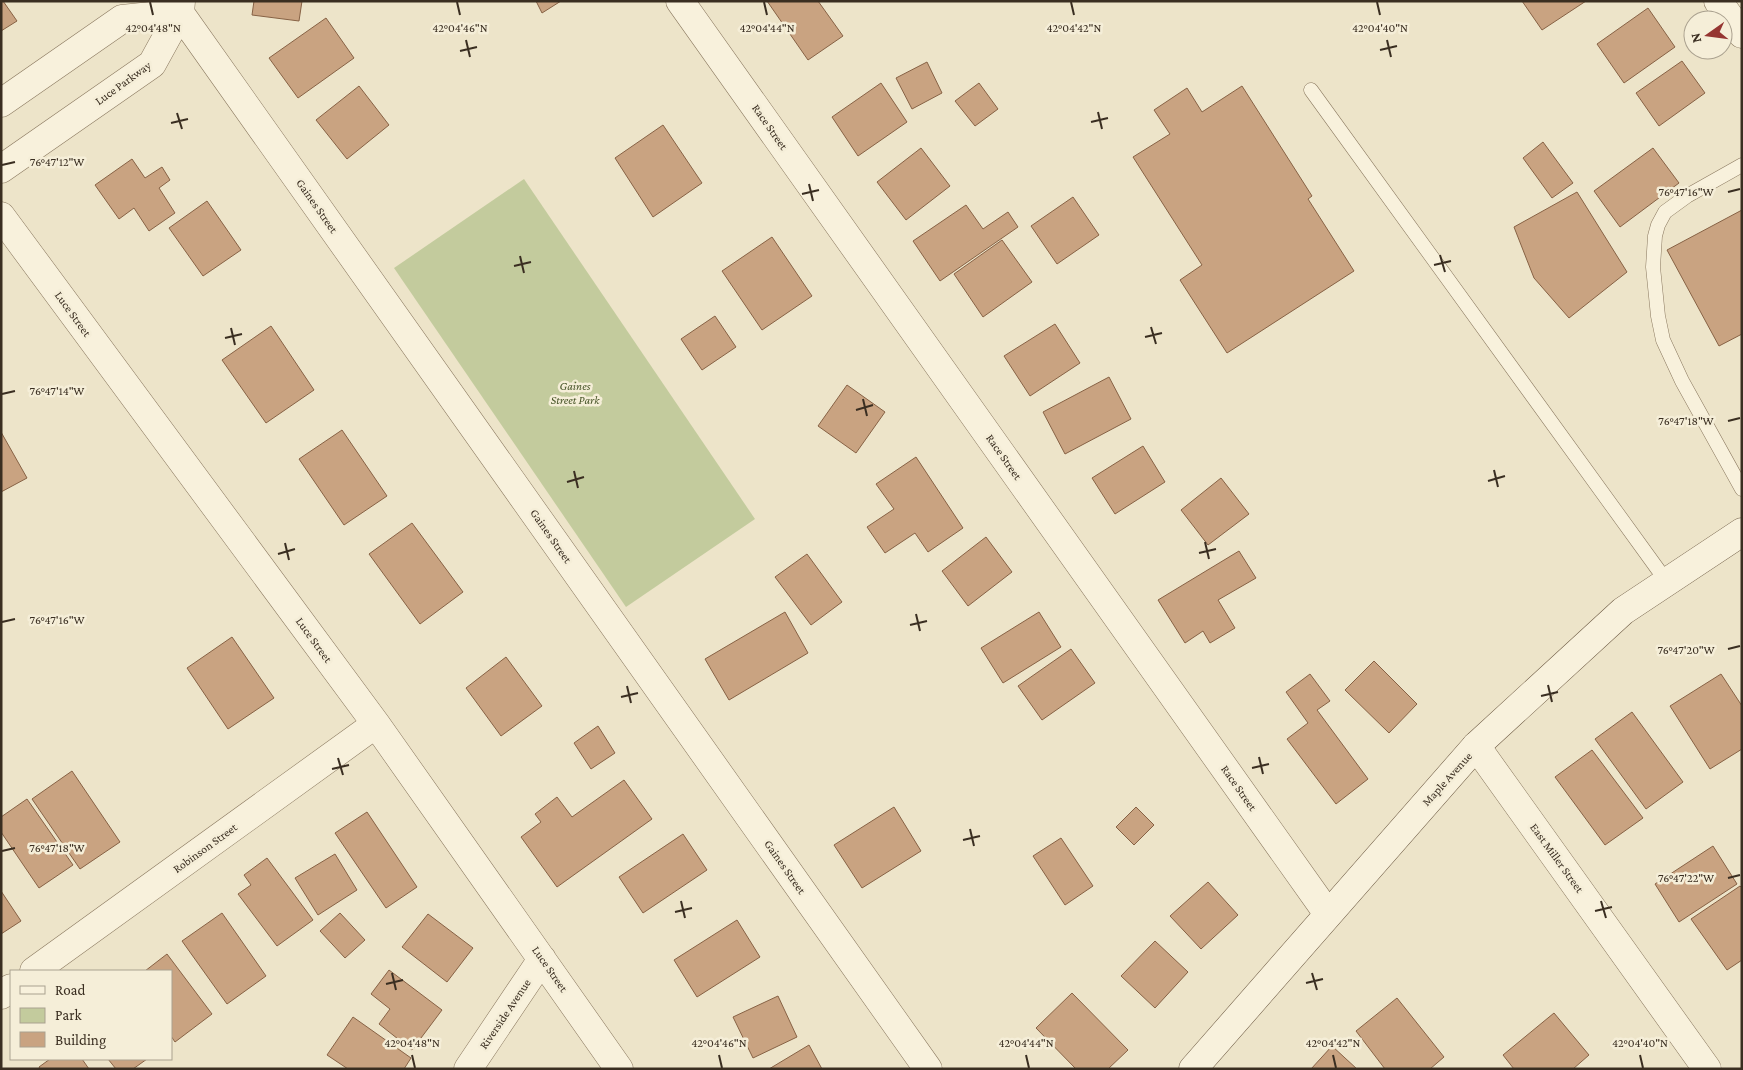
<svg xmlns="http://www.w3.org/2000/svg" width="1743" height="1070" viewBox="0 0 1743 1070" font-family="'Crimson Pro',serif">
<rect width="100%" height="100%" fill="#ede4c9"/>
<!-- green -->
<path fill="#c3cb9d" d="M524,179L755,519L626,607L394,268Z"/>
<!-- building -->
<path fill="#c9a381" stroke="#876245" d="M1,1H3L17,21L1,31Z
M254,1H302L299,21L252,15Z
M536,1H561L542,13Z
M767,1H818L843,36L808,60Z
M1522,1H1586L1542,30Z
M1648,8L1675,47L1624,83L1597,44Z
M326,18L354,58L298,98L269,58Z
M1682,61L1705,93L1659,126L1636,93Z
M927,62L942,93L912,109L896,78Z
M881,83L907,122L858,156L832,117Z
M979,83L998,109L975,126L955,101Z
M359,86L389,125L347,159L316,120Z
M1242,86L1312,196L1308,199L1354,271L1227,353L1180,280L1202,265L1133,157L1170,134L1154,110L1187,88L1202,112Z
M663,125L702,183L653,217L615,158Z
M1543,142L1573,183L1552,198L1523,158Z
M921,148L950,186L906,220L877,182Z
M1653,148L1679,183L1620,227L1594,191Z
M132,159L145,178L162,167L170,180L159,188L175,213L149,231L134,208L119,219L95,185Z
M1577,192L1627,272L1569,318L1534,278L1514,227Z
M1073,197L1099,235L1057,264L1031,226Z
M207,201L241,250L203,276L169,228Z
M966,205L983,229L1008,212L1018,227L940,281L913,241Z
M1742,210V334L1719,346L1667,250Z
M772,237L812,296L762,330L722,271Z
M1002,240L1032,282L983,317L954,274Z
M715,316L736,347L702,370L681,339Z
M1055,324L1080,363L1030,396L1004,356Z
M271,326L314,390L266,423L222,360Z
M1109,377L1131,419L1065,454L1043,412Z
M847,385L885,412L856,453L818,426Z
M342,430L387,496L344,525L299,459Z
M1,432L27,478L1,492Z
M1143,446L1165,482L1115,514L1092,478Z
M916,457L963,528L928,552L915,533L885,553L867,527L894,509L876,484Z
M1221,478L1249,514L1208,545L1181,510Z
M412,523L463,592L420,624L369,554Z
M986,537L1012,572L968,606L942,571Z
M1239,551L1256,578L1218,600L1235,628L1210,643L1203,631L1185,643L1158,600Z
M807,554L842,602L811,625L775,577Z
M785,612L808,653L729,700L705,659Z
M1039,612L1061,647L1003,683L981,648Z
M232,637L274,698L228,729L187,668Z
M1071,649L1095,683L1042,720L1018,686Z
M506,657L542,706L501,736L466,688Z
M1374,661L1417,704L1389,733L1345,690Z
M1310,674L1330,701L1317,710L1368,779L1336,804L1287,739L1308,723L1286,692Z
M1721,674L1742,706V749L1710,769L1670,706Z
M1632,712L1683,782L1646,809L1595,739Z
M598,726L615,753L591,769L574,743Z
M1592,750L1643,818L1605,845L1555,777Z
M72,771L120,842L80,869L32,799Z
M624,780L652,819L557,887L521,837L541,822L535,814L557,797L572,817Z
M27,799L73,865L39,888L1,832V817Z
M894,807L921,851L862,888L834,845Z
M1136,807L1154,825L1134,845L1116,827Z
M367,812L417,887L386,908L335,833Z
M683,834L707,870L643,913L619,877Z
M1061,838L1093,886L1065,905L1033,856Z
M1713,846L1737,884L1679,922L1655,884Z
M335,854L357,890L318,915L295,878Z
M267,858L313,920L277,946L238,894L251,885L244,875Z
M1208,882L1238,915L1201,949L1170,916Z
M1740,886L1742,888V960L1727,970L1691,919Z
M1,891L21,921L1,934Z
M222,913L266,976L227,1004L182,941Z
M340,913L365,940L345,958L320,931Z
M428,914L473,948L447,982L402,947Z
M737,920L760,957L697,997L674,960Z
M1155,941L1188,972L1155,1008L1121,976Z
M167,954L212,1014L175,1042L171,1036V971H145Z
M389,970L442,1010L412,1050L379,1024L390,1009L371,994Z
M1072,993L1128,1050L1108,1069H1076L1036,1028Z
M778,996L797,1037L753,1058L733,1017Z
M1397,998L1444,1057L1430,1069H1385L1356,1031Z
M1554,1013L1589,1055L1573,1069H1514L1503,1055Z
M353,1017L411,1058L404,1069H348L327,1055Z
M809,1045L822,1069H769Z
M1332,1046L1357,1069H1311Z
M50,1059H82L89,1069H40L39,1067Z
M108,1059H147L133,1069H116Z"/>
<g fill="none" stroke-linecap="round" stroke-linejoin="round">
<!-- lane casing -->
<g stroke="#89775e" stroke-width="15">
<path id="lane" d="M1311,90L1667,582
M1742,165L1687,196L1665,212L1658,225L1655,236L1653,267L1658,316L1663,340L1682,381L1742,489"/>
</g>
<!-- street casing -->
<g stroke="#89775e" stroke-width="29">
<path id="street" d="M181,1L180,13L928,1069
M680,1L1328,914
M1718,1L1742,34
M1,103L122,19L180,13
M1,169L152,64L180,13
M1,216L376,724L619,1069
M1476,746L1707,1069
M34,971L376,724
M1,995L11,988
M468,1069L542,959"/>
</g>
<!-- secondary casing -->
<g stroke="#6b5841" stroke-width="29">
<path id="secondary" d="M1193,1069L1476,746L1623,611L1742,532"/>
</g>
<!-- lane -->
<use href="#lane" stroke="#f8f1dc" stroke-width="14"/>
<!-- street -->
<use href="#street" stroke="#f8f1dc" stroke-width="28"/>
<!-- secondary -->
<use href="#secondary" stroke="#f8f1dc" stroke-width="28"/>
</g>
<!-- ticks -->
<path fill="none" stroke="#3a2e21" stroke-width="2" d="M150,2L153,15M457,2L460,15M764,2L767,15M1071,2L1074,15M1377,2L1380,15M466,40L470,57M1387,40L1391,57M1380,50L1397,46M460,51L477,47M1098,112L1102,129M177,113L182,129M1091,122L1108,118M171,123L188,119M2,165L15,162M809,184L813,201M1728,192L1740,189M802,194L819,190M1440,255L1445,272M520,256L524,273M1434,265L1451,261M514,266L531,262M1151,327L1156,344M231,328L235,345M1145,337L1162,333M225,338L242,334M2,394L15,391M863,399L867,416M856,410L873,405M1728,421L1740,418M1494,470L1498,487M574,471L578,488M1488,481L1505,476M567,482L584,477M1205,542L1209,559M285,543L289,560M1199,553L1216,549M278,554L295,549M916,614L920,631M2,622L15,619M910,625L927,621M1728,649L1740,646M1548,685L1552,702M627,686L631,703M1541,696L1558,692M621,697L638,693M1259,757L1263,774M338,758L343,775M1252,768L1269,764M332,769L349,765M970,829L974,846M963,840L980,836M2,851L15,848M1728,878L1740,875M681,901L685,918M1601,901L1606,918M1595,911L1612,907M675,912L692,908M392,973L396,990M1312,973L1317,990M1306,983L1323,979M386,984L403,980M412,1055L415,1068M719,1055L722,1068M1026,1055L1029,1068M1333,1055L1336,1068M1640,1055L1643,1068"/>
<g text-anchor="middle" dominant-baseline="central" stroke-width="5" stroke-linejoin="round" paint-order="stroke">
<!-- street labels -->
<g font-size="12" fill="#3a2e21" stroke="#f5eed8">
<text transform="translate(123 83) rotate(-36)">Luce Parkway</text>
<text transform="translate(770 127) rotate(55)">Race Street</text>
<text transform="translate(317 206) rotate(55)">Gaines Street</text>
<text transform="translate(73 314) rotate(54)">Luce Street</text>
<text transform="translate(1004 457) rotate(55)">Race Street</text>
<text transform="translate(551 536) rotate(55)">Gaines Street</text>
<text transform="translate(314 640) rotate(54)">Luce Street</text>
<text transform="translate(1447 779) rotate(-48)">Maple Avenue</text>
<text transform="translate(1239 788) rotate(55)">Race Street</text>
<text transform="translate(205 848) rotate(-36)">Robinson Street</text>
<text transform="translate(1557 858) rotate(54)">East Miller Street</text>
<text transform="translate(785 867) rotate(55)">Gaines Street</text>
<text transform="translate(550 969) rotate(55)">Luce Street</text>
<text transform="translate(505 1014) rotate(-56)">Riverside Avenue</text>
</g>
<!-- park labels -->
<g font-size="12" font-style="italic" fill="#485529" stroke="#f5eed8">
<text x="575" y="386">Gaines<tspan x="575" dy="14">Street Park</tspan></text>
</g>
</g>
<g font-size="12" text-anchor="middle" fill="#3a2e21" stroke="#f5eed8" stroke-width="5" stroke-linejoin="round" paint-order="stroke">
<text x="153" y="32">42°04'48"N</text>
<text x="460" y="32">42°04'46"N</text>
<text x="767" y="32">42°04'44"N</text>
<text x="1074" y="32">42°04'42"N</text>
<text x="1380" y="32">42°04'40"N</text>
<text x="57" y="166">76°47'12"W</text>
<text x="1686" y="196">76°47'16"W</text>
<text x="57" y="395">76°47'14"W</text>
<text x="1686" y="425">76°47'18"W</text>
<text x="57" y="624">76°47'16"W</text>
<text x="1686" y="654">76°47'20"W</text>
<text x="57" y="852">76°47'18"W</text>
<text x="1686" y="882">76°47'22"W</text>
<text x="412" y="1047">42°04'48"N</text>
<text x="719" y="1047">42°04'46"N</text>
<text x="1026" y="1047">42°04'44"N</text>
<text x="1333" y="1047">42°04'42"N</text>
<text x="1640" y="1047">42°04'40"N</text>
</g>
<!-- border -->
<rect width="1743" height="1070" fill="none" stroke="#3a2e21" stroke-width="5"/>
<!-- legend -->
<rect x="10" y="970" width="162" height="90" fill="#f5eed8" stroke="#aaa18f"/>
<rect x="20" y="986" width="25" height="8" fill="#f8f1dc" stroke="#aaa18f"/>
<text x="55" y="995" font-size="15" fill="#3a2e21">Road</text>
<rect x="20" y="1008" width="25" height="15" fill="#c3cb9d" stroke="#aaa18f"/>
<text x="55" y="1020" font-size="15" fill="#3a2e21">Park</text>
<rect x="20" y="1032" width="25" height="15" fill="#c9a381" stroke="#aaa18f"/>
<text x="55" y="1045" font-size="15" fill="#3a2e21">Building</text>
<!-- north arrow -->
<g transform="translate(1708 35) rotate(256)"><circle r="24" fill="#f5eed8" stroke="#aaa18f"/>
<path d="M0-4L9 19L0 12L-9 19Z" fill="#953531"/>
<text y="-8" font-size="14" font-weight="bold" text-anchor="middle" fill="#3a2e21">N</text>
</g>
</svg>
